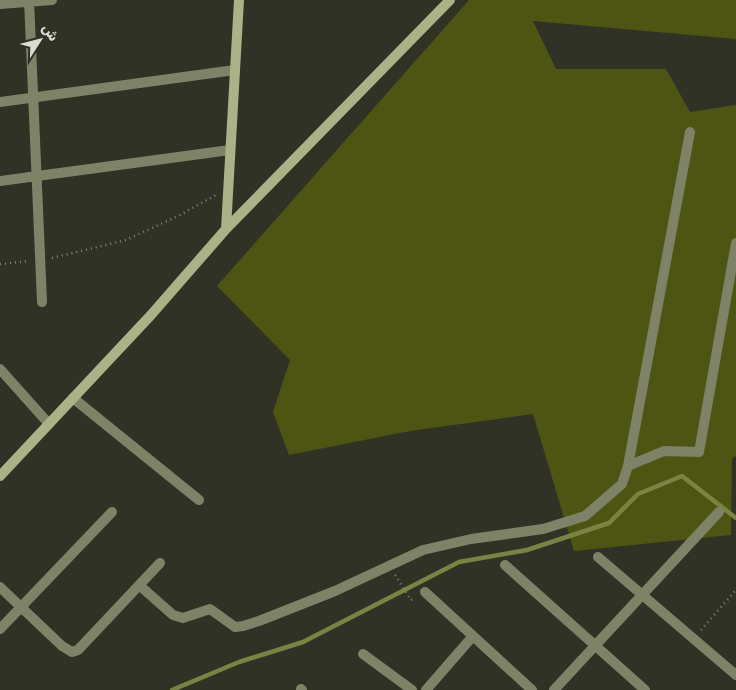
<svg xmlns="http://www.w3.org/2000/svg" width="736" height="690" viewBox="0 0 736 690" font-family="Rubik,'Noto Sans Arabic',sans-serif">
<rect width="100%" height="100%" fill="#2f3224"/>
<!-- green -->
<path fill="#4e5513" d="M469,0H736V39L533,21L556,69H666L690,112L736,105V456L732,458L731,535L574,551L533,414L410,431L289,455L273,412L290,360L217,286Z"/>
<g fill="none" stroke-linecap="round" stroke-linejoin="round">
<!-- stream -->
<path stroke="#7a8343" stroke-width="4.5" d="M172,690L239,662L303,642L459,562L527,550L609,523L638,494L682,476L736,518"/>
<!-- path -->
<path stroke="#828478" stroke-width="2.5" stroke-dasharray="1 4" stroke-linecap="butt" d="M52,258L126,240L178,216L216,195
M0,264L29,261
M395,575L411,600L415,598
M701,630L736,590"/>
<!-- street -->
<path stroke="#7e8368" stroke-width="10" d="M29,0L42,302
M0,4L52,0
M0,102L235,70
M0,181L230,150
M0,369L49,424
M73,398L199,500
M628,466L664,451L699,452L736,243
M598,557L736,675
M505,565L645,690
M139,585L173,615L183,618L210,609L235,627L243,626L259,621L335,591L423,550L471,539L543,529L585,516L622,484L628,466L690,132
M0,587L62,646L72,652L78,650L160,563
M425,592L532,690
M0,629L112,512
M363,654L412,690
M301,689L302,690
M426,690L473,636
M554,690L719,512"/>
<!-- secondary -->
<path stroke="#abb287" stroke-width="10" d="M226,229L450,0
M0,476L151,315L226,229L239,0"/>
</g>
<!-- north arrow -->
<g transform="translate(40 40) rotate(54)" stroke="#2f3224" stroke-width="4" paint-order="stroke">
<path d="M0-4L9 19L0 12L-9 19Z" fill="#dadbd2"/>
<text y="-8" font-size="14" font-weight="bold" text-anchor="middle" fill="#dadbd2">ش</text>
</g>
</svg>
